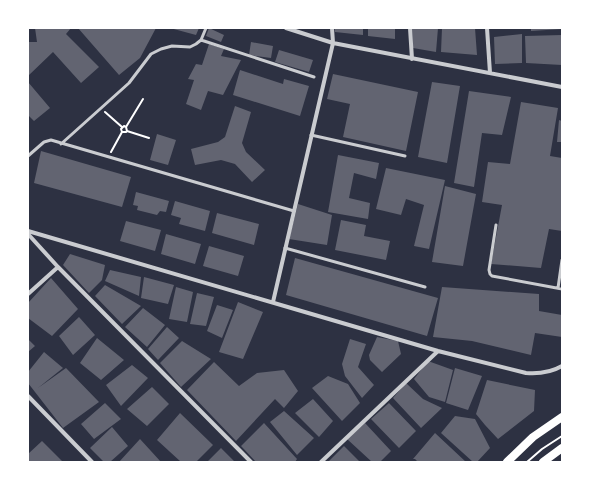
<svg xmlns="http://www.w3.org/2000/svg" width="590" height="490" viewBox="0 0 590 490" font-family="Quicksand,sans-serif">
<rect width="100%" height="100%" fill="#2d3142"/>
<!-- building -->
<path fill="#626471" d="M35,28H71L66,34L99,67L81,83L53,52L28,76V42H37Z
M78,28H156L140,58L119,75Z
M170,28H199L196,35Z
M209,28L224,35L221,42L206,36Z
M335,28H363V35L335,32Z
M368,28H395V39L368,36Z
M412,28H438L436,52L413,48Z
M442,28H475L477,55L441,52Z
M531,28H562V29L531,31Z
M522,34V63L495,64L494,37Z
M562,35V65L526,63L525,36Z
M251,42L273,46L271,58L249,55Z
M209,44L224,49L221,56L241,60L223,95L208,91L201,110L186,104L194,80L188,79L196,64L202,65Z
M279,50L313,60L309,72L275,62Z
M240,70L283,84L284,79L309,86L300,116L233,95Z
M333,74L418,92L406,151L343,137L350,104L327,99Z
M28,82L50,108L34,121L28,115Z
M432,82L460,86L447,163L418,157Z
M469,91L511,97L502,135L482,133L474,187L454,183Z
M521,102L558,108L550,156L562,158V231L549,229L541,268L491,264L502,205L482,202L488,162L510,164Z
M235,106L251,112L242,143L246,152L265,170L252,182L235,164L221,160L195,165L191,149L218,142L225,137Z
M559,120L562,121V142H557Z
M157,134L176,140L168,165L150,160Z
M41,151L131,177L122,207L34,183Z
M338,155L379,163L376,179L354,173L349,198L370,203L368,219L328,212Z
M386,168L445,180L429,249L414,246L424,205L406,199L401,215L376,209Z
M445,186L476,194L463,266L432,262Z
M136,192L169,201L166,212L160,211L157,215L137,210L138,206L133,205Z
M175,201L210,211L205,231L179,224L181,218L171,215Z
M298,204L332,215L327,245L289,239Z
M217,213L259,224L254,245L212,233Z
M341,220L366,225L364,236L390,241L386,260L335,250Z
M126,221L161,230L155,251L120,241Z
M166,234L201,244L195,264L161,254Z
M209,246L244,256L238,276L203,266Z
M70,254L105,265L102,280L89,293L63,265Z
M295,258L438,298L427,336L286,295Z
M110,270L141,277L139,296L105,281Z
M144,277L174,285L168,304L141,298Z
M51,278L78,309L52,336L28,318V303Z
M105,285L141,306L122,324L95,296Z
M176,287L193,292L187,322L169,319Z
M442,287L539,294V311L562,315V337L535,333L531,355L472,341L433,337Z
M197,293L214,297L206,326L190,324Z
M238,302L263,312L243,359L219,352Z
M217,305L233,310L222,338L207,331Z
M143,308L165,325L147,347L125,327Z
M79,317L95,335L73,355L59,336Z
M167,327L179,338L158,360L148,349Z
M377,337L398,341L401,354L382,372L370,360L369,355Z
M97,338L124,360L101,380L80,363Z
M28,339L35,346L28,352Z
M350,339L366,344L358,367L374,385L362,398L345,376L342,364Z
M182,341L211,359L181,387L160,363Z
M44,352L63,368L38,388L66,368L99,402L63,428L28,383V372Z
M428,361L453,370L445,402L429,397L414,379Z
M214,362L239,386L257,373L284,370L298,391L284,408L275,399L236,441L187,390Z
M132,365L148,378L121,406L106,385Z
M455,368L482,376L468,410L446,403Z
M328,376L348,384L360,403L342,421L312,388Z
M487,380L535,390L534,411L498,439L485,425L476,414Z
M406,383L423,399L442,408L421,428L393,398Z
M152,387L169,404L147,426L127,409Z
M313,399L333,421L319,437L295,413Z
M105,403L121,419L94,439L81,424Z
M389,403L416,431L399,448L371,419Z
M284,411L314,438L297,455L270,422Z
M180,413L213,445L196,462H181L157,440Z
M455,416L475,419L490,448L477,462H473L441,433Z
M264,423L297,459L295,462H256L241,446Z
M365,423L391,451L380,462H372L347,439Z
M112,427L128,446L110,462H104L90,448Z
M435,433L466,462H418L415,459H413Z
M140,439L161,462H119Z
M42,441L63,462H28V454Z
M344,446L360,462H328Z
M221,448L235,462H207Z"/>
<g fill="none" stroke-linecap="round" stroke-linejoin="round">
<!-- path -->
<path stroke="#fff" stroke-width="2" d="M105,112L122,127
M126,127L143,99
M127,131L126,132H122L121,129L124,126L126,127L127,131L149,138
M111,152L122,132
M527,462L542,449L562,436"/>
<!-- service -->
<path stroke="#caccd0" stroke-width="3" d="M201,40L314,77
M311,135L405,156
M61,144L129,83L151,54L161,49L172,46L190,47L196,44L201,40L206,28
M28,156L44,142L51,140L294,211
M496,225L489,270L490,274L492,276L562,289
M285,248L425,287
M558,288L562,260"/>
<!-- minor -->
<path stroke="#caccd0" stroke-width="4" d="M286,28L333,43L562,87
M410,28L412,59
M487,28L490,73
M28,231L438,351L526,373C539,374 550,373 562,366
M28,234L58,267L251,462
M28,294L58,267
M273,302L333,43L332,28
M28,396L92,462
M321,462L438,351"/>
<!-- secondary -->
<path stroke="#fff" stroke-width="8" d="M507,462L533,437L562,417
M543,462L562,448"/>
</g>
<!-- border -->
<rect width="590" height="490" fill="none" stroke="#ffffff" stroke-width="58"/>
</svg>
